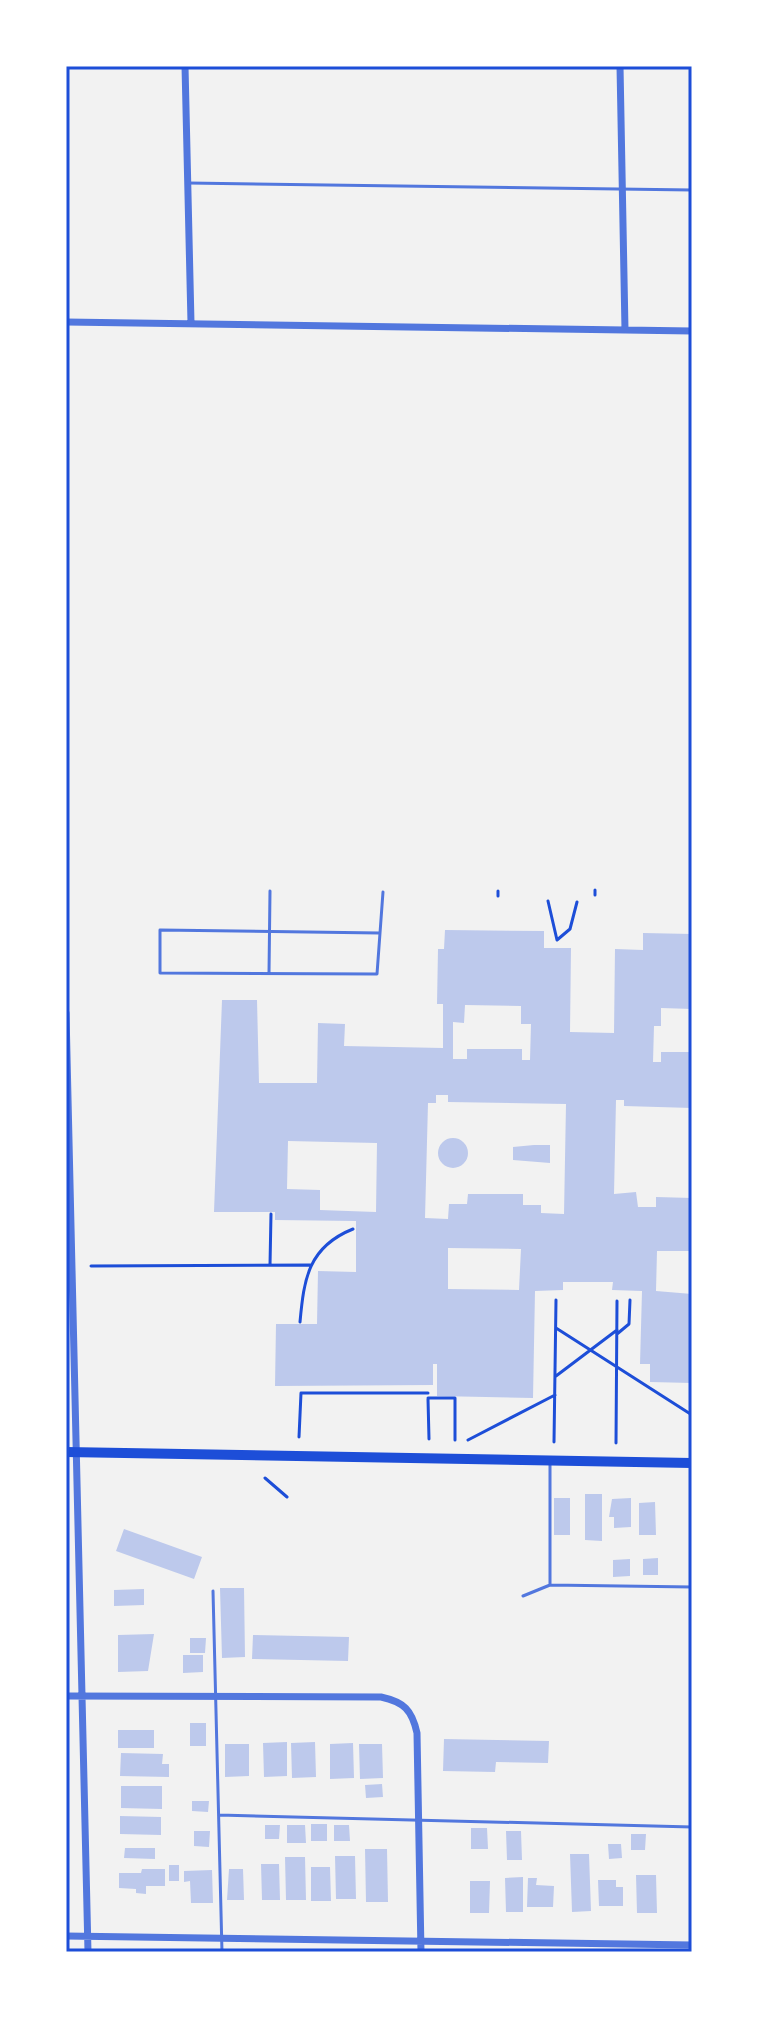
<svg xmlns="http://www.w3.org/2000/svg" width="758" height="2018" viewBox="0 0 758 2018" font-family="Figtree,sans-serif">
<rect width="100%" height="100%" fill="#f2f2f2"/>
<!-- building -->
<path fill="#bdc9ec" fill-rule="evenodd" d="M445,930L544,931V948H571L570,1032L614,1033L615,949L643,950V933L692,934V1009L661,1008V1026H654L653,1062H661V1052H692V1108L624,1106V1100H616L614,1194L636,1192L638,1207H656V1197L692,1198V1251H657L656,1291L692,1294V1383L650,1382V1364H640L642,1291L612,1290L613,1282H563V1290L535,1291L533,1398L437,1396V1364H433V1385L275,1386L276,1324H317L318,1271L356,1272V1221L275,1220V1212H214L222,1000H257L259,1083H317L318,1023L345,1024L344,1046L443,1048V1004H437L438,949H444ZM465,1005L521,1006V1024H531L530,1060H522V1049H467V1059H453V1022L464,1023ZM436,1095H448V1102L566,1104L564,1214L541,1213V1205H523V1194H468L467,1204H449L448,1219L425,1218L428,1103H436ZM288,1141L377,1143L376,1212L320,1210V1190L287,1189ZM448,1248L521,1249L519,1290L448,1289Z
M438 1153a15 15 0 1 1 30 0a15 15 0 1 1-30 0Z
M534,1145H550V1163L513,1160V1147Z
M585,1494H602V1541L585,1540Z
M554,1498H570V1535H554Z
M631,1498V1527L614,1528V1517H609L612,1499Z
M655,1502L656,1535H639V1503Z
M124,1529L202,1557L194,1579L116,1551Z
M658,1558V1575H643V1559Z
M630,1559V1576L613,1577V1560Z
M220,1588H244L245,1657L222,1658Z
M144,1589V1605L114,1606V1590Z
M154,1634L148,1671L118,1672V1635Z
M253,1635L349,1637L348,1661L252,1659Z
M190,1638H206L205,1653H190Z
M183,1655H203V1672L183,1673Z
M190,1723H206V1746H190Z
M118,1730H154V1748H118Z
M444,1739L549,1741L548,1763L496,1762L495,1772L443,1771Z
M287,1742V1776L264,1777L263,1743Z
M315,1742L316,1777L292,1778L291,1743Z
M353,1743L354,1778L330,1779V1744Z
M225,1744H249V1776L225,1777Z
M359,1744H382L383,1778L360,1779Z
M121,1753L163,1754L162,1764H169V1777L120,1776Z
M382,1784L383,1797L366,1798L365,1785Z
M121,1786H162V1809L121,1808Z
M192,1801H209L208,1812L192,1811Z
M120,1816L161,1817V1835L120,1834Z
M311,1824H327V1841H311Z
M265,1825H280L279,1839H265Z
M287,1825H305L306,1843H287Z
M334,1825H349L350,1841H334Z
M471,1828H487L488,1849H471Z
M194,1831H210L209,1847L194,1846Z
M506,1831H521L522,1860H507Z
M631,1834H646L645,1850H631Z
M608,1844H621L622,1858L609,1859Z
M125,1848H155V1859L124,1858Z
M365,1849H387L388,1902H366Z
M570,1854H589L591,1911L572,1912Z
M335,1856H355L356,1899H336Z
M285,1857H305L306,1900H286Z
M261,1864H279L280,1900H262Z
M169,1865H179V1881H169Z
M311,1867H330L331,1901H311Z
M142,1869H165V1886H146V1894L136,1893V1889L119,1888V1873H141Z
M229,1869H243L244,1900H227Z
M212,1870L213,1903H191L190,1881L184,1882V1871Z
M636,1875H656L657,1913H637Z
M523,1877V1912H506L505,1878Z
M528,1878H537L536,1885L554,1886L553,1907H527Z
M598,1880H616V1887H623V1906H599Z
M470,1881H490L489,1913H470Z"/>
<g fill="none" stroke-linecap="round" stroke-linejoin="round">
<!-- path -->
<path stroke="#1d4ed8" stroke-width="3" d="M595,890V895
M498,891V896
M548,901L557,940L570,929L577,902
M270,1265L271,1214
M91,1266L310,1265
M300,1322C304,1279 308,1247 353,1229
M556,1328L692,1415
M617,1334L629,1324L630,1300
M556,1376L617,1330
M428,1398H455V1440
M428,1399L429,1439
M299,1437L301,1393H428
M468,1440L555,1395
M554,1442L556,1300
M616,1443L617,1301
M265,1478L287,1497"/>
<!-- service -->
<path stroke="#5277de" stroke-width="3" d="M188,183L692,190
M379,933L160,930V973L377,974L383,892
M269,973L270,891
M550,1465V1585
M213,1591L222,1952
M523,1596L550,1585L692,1587
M219,1815L692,1827"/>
<!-- minor -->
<path stroke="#5277de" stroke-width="7" d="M185,66L191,323
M620,66L625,330
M66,322L692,331
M66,1013L88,1952
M66,1696L381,1697C404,1702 412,1710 417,1733L421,1952
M66,1936L692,1945"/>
<!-- secondary -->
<path stroke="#1d4ed8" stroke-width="10" d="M66,1452L692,1463"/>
</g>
<!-- border -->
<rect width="758" height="2018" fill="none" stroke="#ffffff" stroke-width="136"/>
<rect x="68" y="68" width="622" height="1882" fill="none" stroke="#1d4ed8" stroke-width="3"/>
</svg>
